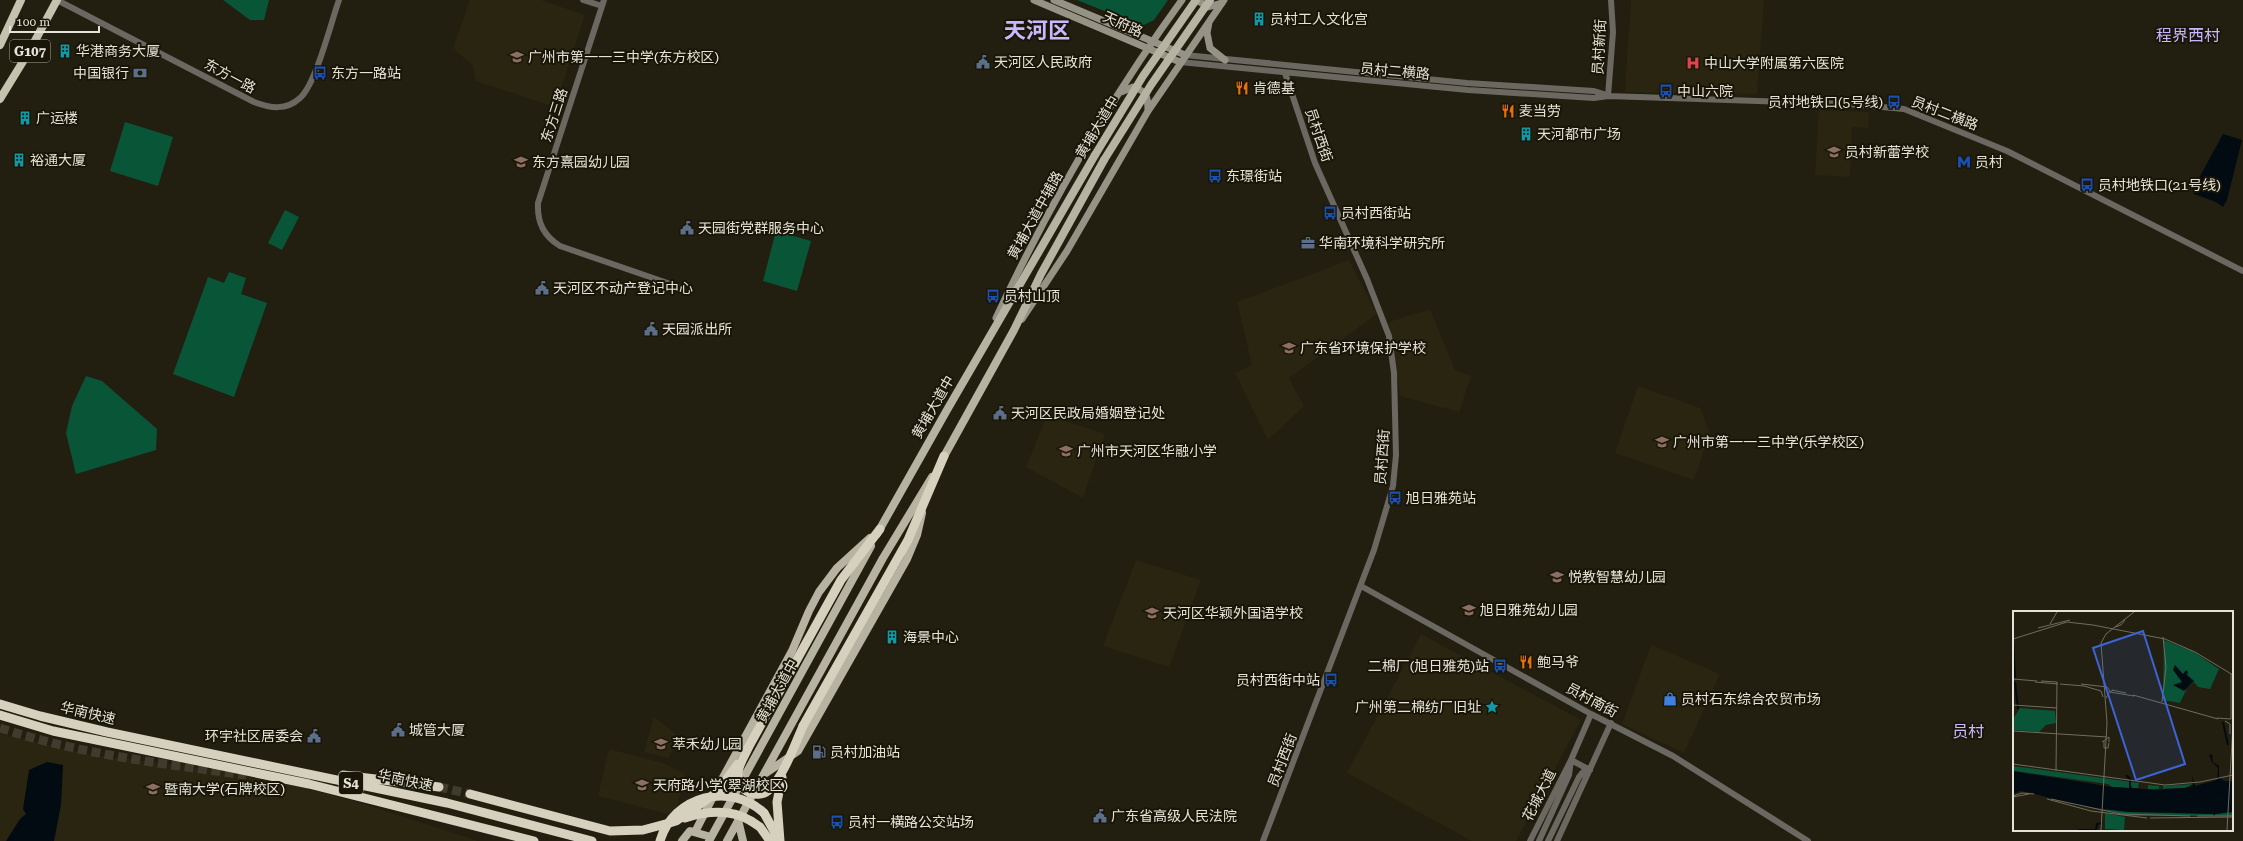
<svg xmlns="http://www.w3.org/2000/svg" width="2243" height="841" viewBox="0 0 2243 841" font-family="'Roboto Serif','Noto Sans SC',serif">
<rect width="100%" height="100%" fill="#221f10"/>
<!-- built -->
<path fill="#2a2510" d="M470,0H541L585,15L555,107L476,81L473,66L453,48Z
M1631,0H1764L1757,94L1625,92Z
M1819,110L1869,112L1868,128L1852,127L1850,177L1815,175Z
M1349,260L1377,314L1289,378L1304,406L1268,440L1235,373L1252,365L1237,302Z
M1430,309L1455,370L1471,376L1459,412L1400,396L1389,322Z
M1638,386L1700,408L1710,432L1694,480L1615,453Z
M1047,415L1105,434L1083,498L1026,467Z
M1136,560L1201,580L1169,667L1103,646Z
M1421,634L1581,720L1516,841H1472L1347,773Z
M1651,645L1720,674L1684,753L1622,724Z
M654,717L679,736L669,758L644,752Z
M0,734L92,755L249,773L364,804L478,841H0Z
M609,749L663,763L685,774L675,816L598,796Z"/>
<!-- green -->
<path fill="#095537" d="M223,0H269L264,20H250Z
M1077,0H1168L1154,20L1142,26Z
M125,122L173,137L158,186L110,171Z
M285,210L299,217L282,250L268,243Z
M776,231L811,241L797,291L763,281Z
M229,272L246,278L241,294L267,303L234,397L173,374L208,277L224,283Z
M86,376L102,381L157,429L156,450L76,474L66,433L72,406Z"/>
<!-- water -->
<path fill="#020b11" d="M2223,134L2242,140L2227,200L2223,207L2216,202L2194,194L2193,189Z
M47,762L63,765L61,805L54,841H6L20,819L26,814L23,809L29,770Z"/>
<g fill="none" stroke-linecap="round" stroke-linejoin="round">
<!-- motorway-tunnel -->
<path stroke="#3f3c2e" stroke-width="9" stroke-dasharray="9 4.5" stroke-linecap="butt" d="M0,728C79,754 163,764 246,775
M439,787L470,794"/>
<!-- tertiary -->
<path stroke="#6a6861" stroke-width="6" d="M57,0L254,102C270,108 286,111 300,98C316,84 331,22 339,0
M583,0L602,6
M604,0L538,203C537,223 544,236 560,246L682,288
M1185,55L1467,83L1594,91L1607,95
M1180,62L1468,90L1594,98L1608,96L1849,104L1904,109L2007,151L2243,271
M1608,96L1613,32L1611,0
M1361,586L1591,714L1673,756L1808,841
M1263,841L1374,550L1393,486L1396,455L1394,373L1389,336L1367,279L1315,163L1285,73
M1530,841L1571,760L1591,714
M1539,841L1569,775L1571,760L1590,770
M1548,841L1579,777L1584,771L1590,770
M1557,841L1611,723"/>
<!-- secondary -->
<path stroke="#959286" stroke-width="7" d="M1034,0L1180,62
M1054,0L1185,55
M1197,0L1208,7L1222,3
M1209,22L1207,33L1210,48L1225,60
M1121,92L1133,87C1147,91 1148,97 1148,111
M996,318C1048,207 1110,99 1182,0
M1022,319L1067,251L1148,111L1224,0"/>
<!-- primary -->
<path stroke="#b7b3a3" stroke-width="8" d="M942,460L1014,330L1041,274L1104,160
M877,534L947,410L1095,155
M766,773L798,751L907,559L917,535L922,513
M720,783L792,651L809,611L819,592L837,568L870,538
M738,820L743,841
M695,832L715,793
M682,841L690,831L711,837
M709,841L871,546
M727,841L883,558L932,477"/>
<!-- trunk -->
<path stroke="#c6c2b0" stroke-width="8" d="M0,45L21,0
M0,99L30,50L57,0"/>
<!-- motorway -->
<path stroke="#d6d0be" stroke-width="9" d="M0,704L40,716L107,732L447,803L592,841
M0,715L53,731L309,784L534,841
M803,726L908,540L944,456
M748,748L841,580L880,529
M343,775L439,787
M470,794L610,831L643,830L673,822
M764,813L779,840
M751,821L760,827L770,841"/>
<!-- primary-bridge -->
<path stroke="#b7b3a3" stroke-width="8" d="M1095,155L1143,76L1196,0
M1104,160L1151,85L1210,0"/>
<!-- motorway-bridge -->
<path stroke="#d6d0be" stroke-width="9" d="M748,748C745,756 738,765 738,774C737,791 758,801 770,789C784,775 795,744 803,726
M685,818C707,811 731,809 751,821
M676,821L716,793L738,764
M660,841C673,796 730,781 764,813
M780,841L777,802L782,777"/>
</g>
<!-- icons -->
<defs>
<g id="building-bare" transform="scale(1.08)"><path d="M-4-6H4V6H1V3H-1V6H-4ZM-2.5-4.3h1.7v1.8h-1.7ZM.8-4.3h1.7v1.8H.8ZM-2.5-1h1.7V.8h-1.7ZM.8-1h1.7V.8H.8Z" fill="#0f9aa8" stroke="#191607" stroke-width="2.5" paint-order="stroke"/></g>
<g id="school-bare" transform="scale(1.08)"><path d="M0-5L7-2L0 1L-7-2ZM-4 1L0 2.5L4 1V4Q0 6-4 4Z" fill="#8d6e63" stroke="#191607" stroke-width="2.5" paint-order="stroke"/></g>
<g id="civic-bare" transform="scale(1.08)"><path d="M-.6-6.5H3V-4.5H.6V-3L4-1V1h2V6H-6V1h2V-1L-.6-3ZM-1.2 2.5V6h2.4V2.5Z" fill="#5c6f8a" stroke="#191607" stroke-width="2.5" paint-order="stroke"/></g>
<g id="hospital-bare" transform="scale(1.08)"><path d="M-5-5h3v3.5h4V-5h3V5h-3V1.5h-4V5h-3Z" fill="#e0444e" stroke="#191607" stroke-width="2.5" paint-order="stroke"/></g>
<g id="bank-bare" transform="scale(1.08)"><path d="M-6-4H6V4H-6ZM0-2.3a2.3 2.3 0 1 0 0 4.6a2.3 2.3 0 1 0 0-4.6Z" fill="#5c6f8a" stroke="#191607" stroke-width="2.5" paint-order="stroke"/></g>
<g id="bus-bare" transform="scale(1.08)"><path d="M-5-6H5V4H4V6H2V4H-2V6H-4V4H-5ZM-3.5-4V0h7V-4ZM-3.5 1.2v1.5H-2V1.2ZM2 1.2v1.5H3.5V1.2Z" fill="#1a4fb4" stroke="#191607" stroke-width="2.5" paint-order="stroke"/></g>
<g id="restaurant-bare" transform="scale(1.08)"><path d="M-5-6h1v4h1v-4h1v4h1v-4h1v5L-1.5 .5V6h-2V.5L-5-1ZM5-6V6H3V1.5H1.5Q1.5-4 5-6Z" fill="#e8710a" stroke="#191607" stroke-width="2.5" paint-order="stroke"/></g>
<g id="metro-bare" transform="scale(1.08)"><path d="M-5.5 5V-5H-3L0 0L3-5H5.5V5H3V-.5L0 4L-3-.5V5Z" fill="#1a4fb4" stroke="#191607" stroke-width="2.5" paint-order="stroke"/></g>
<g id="office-bare" transform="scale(1.08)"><path d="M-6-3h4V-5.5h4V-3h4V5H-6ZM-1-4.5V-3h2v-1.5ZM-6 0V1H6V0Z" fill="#5c6f8a" stroke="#191607" stroke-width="2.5" paint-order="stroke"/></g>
<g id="shop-bare" transform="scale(1.08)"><path d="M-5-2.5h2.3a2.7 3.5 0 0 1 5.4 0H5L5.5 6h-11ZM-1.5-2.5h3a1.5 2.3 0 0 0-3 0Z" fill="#3f7fe0" stroke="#191607" stroke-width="2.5" paint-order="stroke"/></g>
<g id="sight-bare" transform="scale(1.08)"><path d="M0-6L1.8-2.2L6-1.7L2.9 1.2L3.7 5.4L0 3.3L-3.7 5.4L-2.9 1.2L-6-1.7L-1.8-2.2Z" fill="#0f9aa8" stroke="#191607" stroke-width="2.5" paint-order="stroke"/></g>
<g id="fuel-bare" transform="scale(1.08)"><path d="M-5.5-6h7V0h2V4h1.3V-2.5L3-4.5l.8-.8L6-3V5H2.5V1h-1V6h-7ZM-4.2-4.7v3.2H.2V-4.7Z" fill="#5c6f8a" stroke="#191607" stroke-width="2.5" paint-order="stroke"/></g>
<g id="university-bare" transform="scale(1.08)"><path d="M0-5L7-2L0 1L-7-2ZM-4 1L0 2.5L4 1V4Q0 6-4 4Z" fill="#8d6e63" stroke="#191607" stroke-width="2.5" paint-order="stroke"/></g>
</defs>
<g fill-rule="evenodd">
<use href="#building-bare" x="1259" y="19"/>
<use href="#building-bare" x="65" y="51"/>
<use href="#school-bare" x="517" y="57"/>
<use href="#civic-bare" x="983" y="62"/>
<use href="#hospital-bare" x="1693" y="63"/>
<use href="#bank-bare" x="140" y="73"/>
<use href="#bus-bare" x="320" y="73"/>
<use href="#restaurant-bare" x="1242" y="88"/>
<use href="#bus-bare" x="1666" y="91"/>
<use href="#bus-bare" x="1894" y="102"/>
<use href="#restaurant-bare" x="1508" y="111"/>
<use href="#building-bare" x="25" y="118"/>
<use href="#building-bare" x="1526" y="134"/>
<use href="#school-bare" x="1834" y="152"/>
<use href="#building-bare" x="19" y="160"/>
<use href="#school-bare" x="521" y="162"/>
<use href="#metro-bare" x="1964" y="162"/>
<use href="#bus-bare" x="1215" y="176"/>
<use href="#bus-bare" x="2087" y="185"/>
<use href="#bus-bare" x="1330" y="213"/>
<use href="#civic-bare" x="687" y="228"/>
<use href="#office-bare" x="1308" y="243"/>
<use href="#civic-bare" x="542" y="288"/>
<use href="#bus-bare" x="993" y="296"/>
<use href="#civic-bare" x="651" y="329"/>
<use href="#school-bare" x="1289" y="348"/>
<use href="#civic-bare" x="1000" y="413"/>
<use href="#school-bare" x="1662" y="442"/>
<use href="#school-bare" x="1066" y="451"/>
<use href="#bus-bare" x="1395" y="498"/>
<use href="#school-bare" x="1557" y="577"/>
<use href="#school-bare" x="1469" y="610"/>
<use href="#school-bare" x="1152" y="613"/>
<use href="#building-bare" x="892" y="637"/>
<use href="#restaurant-bare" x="1526" y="662"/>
<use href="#bus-bare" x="1500" y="666"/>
<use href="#bus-bare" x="1331" y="680"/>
<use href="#shop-bare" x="1670" y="699"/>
<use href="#sight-bare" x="1492" y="707"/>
<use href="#civic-bare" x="398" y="730"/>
<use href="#civic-bare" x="314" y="736"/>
<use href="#school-bare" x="661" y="744"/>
<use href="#fuel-bare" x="819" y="752"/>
<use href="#school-bare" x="642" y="785"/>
<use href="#university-bare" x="153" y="789"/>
<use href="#civic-bare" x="1100" y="816"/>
<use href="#bus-bare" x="837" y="822"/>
</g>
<g text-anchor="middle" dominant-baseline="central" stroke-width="4" stroke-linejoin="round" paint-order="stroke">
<!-- shield labels -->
<g fill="#191607" stroke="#a8a69a" stroke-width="1">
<rect x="10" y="40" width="40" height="22" rx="3"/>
<rect x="339" y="772" width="24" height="22" rx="3"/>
</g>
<g font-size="13" font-weight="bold" fill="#e5e3d9">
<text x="30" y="51">G107</text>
<text x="351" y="783">S4</text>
</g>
<!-- poi labels -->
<g font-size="14" fill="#e5e3d9" stroke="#191607" text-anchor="start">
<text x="1270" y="19">员村工人文化宫</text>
<text x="76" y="51">华港商务大厦</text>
<text x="528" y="57">广州市第一一三中学(东方校区)</text>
<text x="994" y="62">天河区人民政府</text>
<text x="1704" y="63">中山大学附属第六医院</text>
<text x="129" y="73" text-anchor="end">中国银行</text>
<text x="331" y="73">东方一路站</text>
<text x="1253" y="88">肯德基</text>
<text x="1677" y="91">中山六院</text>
<text x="1883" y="102" text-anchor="end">员村地铁口(5号线)</text>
<text x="1519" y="111">麦当劳</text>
<text x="36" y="118">广运楼</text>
<text x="1537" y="134">天河都市广场</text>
<text x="1845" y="152">员村新蕾学校</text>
<text x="30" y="160">裕通大厦</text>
<text x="532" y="162">东方熹园幼儿园</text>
<text x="1975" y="162">员村</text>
<text x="1226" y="176">东璟街站</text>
<text x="2098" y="185">员村地铁口(21号线)</text>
<text x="1341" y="213">员村西街站</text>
<text x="698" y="228">天园街党群服务中心</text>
<text x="1319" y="243">华南环境科学研究所</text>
<text x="553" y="288">天河区不动产登记中心</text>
<text x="1004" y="296">员村山顶</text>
<text x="662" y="329">天园派出所</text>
<text x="1300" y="348">广东省环境保护学校</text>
<text x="1011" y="413">天河区民政局婚姻登记处</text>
<text x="1673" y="442">广州市第一一三中学(乐学校区)</text>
<text x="1077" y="451">广州市天河区华融小学</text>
<text x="1406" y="498">旭日雅苑站</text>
<text x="1568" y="577">悦教智慧幼儿园</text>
<text x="1480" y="610">旭日雅苑幼儿园</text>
<text x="1163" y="613">天河区华颖外国语学校</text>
<text x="903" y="637">海景中心</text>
<text x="1537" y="662">鲍马爷</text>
<text x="1489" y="666" text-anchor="end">二棉厂(旭日雅苑)站</text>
<text x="1320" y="680" text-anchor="end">员村西街中站</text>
<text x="1681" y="699">员村石东综合农贸市场</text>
<text x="1481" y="707" text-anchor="end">广州第二棉纺厂旧址</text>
<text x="409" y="730">城管大厦</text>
<text x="303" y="736" text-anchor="end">环宇社区居委会</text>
<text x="672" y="744">萃禾幼儿园</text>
<text x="830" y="752">员村加油站</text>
<text x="653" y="785">天府路小学(翠湖校区)</text>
<text x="164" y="789">暨南大学(石牌校区)</text>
<text x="1111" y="816">广东省高级人民法院</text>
<text x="848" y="822">员村一横路公交站场</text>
</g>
<!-- street labels -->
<g font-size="14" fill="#e5e3d9" stroke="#191607">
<text transform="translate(1123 24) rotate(24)">天府路</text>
<text transform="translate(1599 47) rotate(-87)">员村新街</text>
<text transform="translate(1395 71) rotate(5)">员村二横路</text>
<text transform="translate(230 76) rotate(28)">东方一路</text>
<text transform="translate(1945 113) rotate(21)">员村二横路</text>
<text transform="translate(554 115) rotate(-72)">东方三路</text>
<text transform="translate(1097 127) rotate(-59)">黄埔大道中</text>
<text transform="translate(1319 135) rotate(71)">员村西街</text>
<text transform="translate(1035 215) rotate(-61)">黄埔大道中辅路</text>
<text transform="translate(933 407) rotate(-60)">黄埔大道中</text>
<text transform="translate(1382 457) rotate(-86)">员村西街</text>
<text transform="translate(777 691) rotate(-61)">黄埔大道中</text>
<text transform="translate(1592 700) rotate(28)">员村南街</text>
<text transform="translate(88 713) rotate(13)">华南快速</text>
<text transform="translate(1282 760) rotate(-69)">员村西街</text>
<text transform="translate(405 780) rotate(12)">华南快速</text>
<text transform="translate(1539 795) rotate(-63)">花城大道</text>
</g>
<!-- quarter labels -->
<g font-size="16" fill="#c7b8ff" stroke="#191607">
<text x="2188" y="35">程界西村</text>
<text x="1968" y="731">员村</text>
</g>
<!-- town labels -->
<g font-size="22" font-weight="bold" fill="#c7b8ff" stroke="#191607">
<text x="1037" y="30">天河区</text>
</g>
</g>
<!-- overview -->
<g transform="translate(2013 611)">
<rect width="220" height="220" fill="#221f10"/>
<path d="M151,29L181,41L206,58L197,78L185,76L181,71L174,77L167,92L150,89ZM7,97L42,100L43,112L33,114L26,121L0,119V108ZM0,155L126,172L125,177H119L117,173L116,177L99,176L95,173L0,160ZM180,173L172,177L135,178V174L146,175V178H150V175ZM89,198L200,203L220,201V205H116ZM92,202L112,206L111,219L92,218Z" fill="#095537"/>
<path d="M162,54L170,63L173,59L175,61L174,64L181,70L171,80L160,74L169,71L160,59ZM199,143L200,151L206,155V166L211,170H220V201L202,203V206L200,203L115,201L65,195L19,182L7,180L0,183V160L99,176L116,177L118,175L119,177L141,179L172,177L180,175H177L180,174L179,163L182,175L204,169L205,157L199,151L196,144Z" fill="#020b11"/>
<path fill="none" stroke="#020b11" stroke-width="2" d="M0,30L2,67M2,71L5,98M210,111L215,134M113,164L117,168V178M178,201V195L186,187L215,181M65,219H83L84,213L89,212"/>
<path fill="none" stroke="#706d60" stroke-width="1" d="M37,13L44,1M102,16L108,14L112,9M25,17L57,9M0,28L54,11L80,14L152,28L182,41L220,64M0,68L24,70M28,70L44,71M22,71L45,73M47,73L71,75M68,73L94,76L97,80L93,87M71,75L88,80L90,86M99,79L113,82M100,79L97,81L121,85M120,84L205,108M149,91L153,56L150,26M0,94L44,97M204,107L218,108V63M212,110L217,113V123M0,120L94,126M91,130V137H95L96,132M89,131L96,126V131M0,153L152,174L187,171L220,164M43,160L44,71M0,185L9,182L21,183M0,186L16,183M34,188L78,200L134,207M38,188L108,203L177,205M184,205H220M137,207L220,206M88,219L94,112L88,32L93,23L121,1M214,219L220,113"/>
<path fill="#3b64d8" fill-opacity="0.15" stroke="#3b64d8" stroke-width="2" d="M130,20L172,153L123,169L80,37Z"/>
<rect width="220" height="220" fill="none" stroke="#e5e3d9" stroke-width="2"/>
</g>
<!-- scale -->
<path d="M10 26v6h89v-6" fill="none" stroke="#e5e3d9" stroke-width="2"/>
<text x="16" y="26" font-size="12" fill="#e5e3d9" stroke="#191607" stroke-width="3" paint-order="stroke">100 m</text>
</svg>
